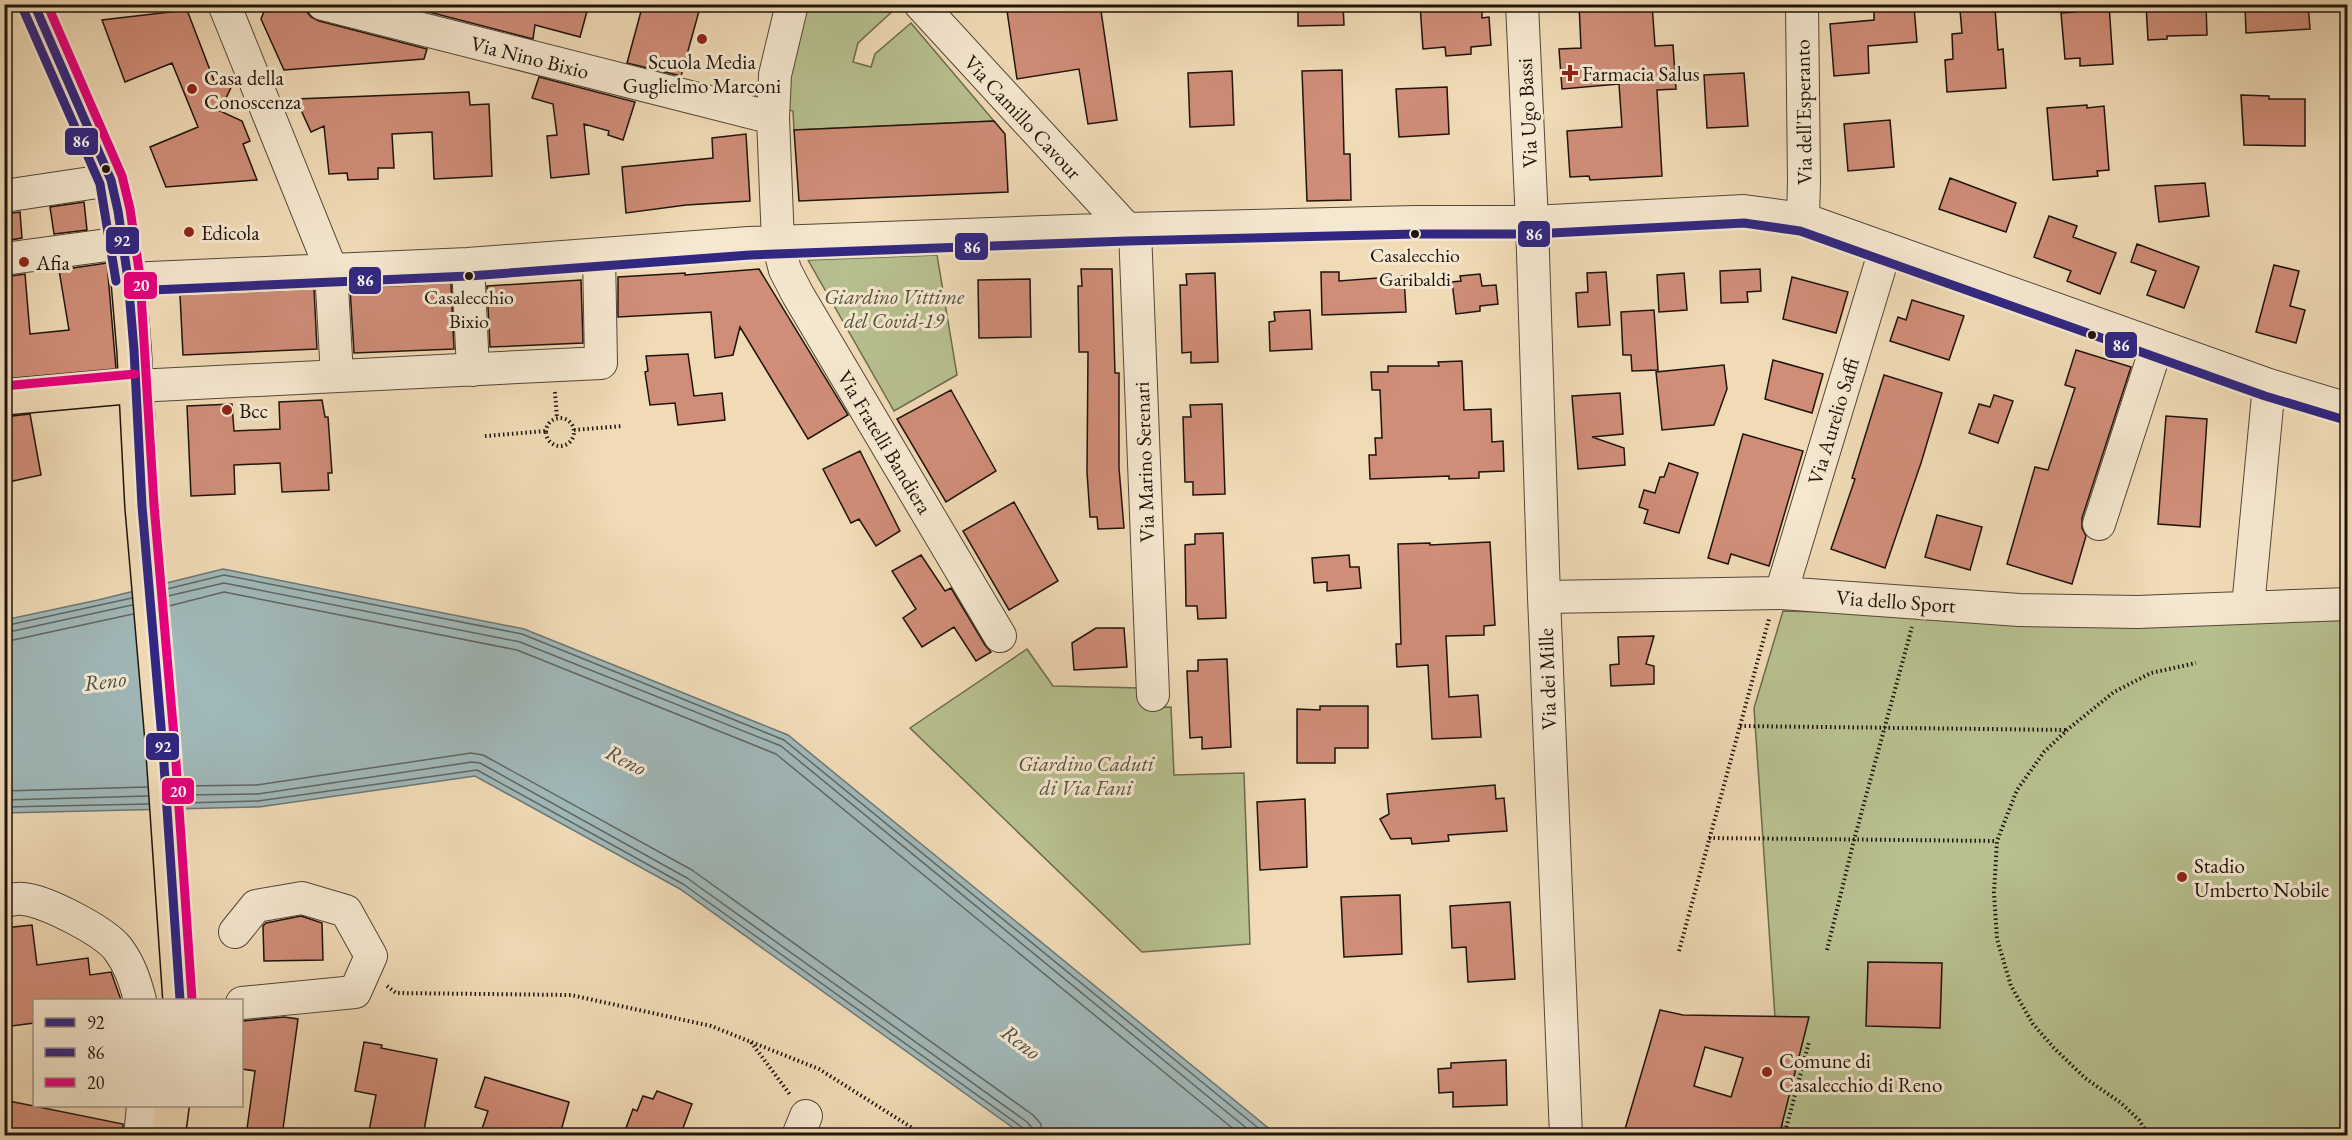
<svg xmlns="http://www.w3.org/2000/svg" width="2352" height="1140" viewBox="0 0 2352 1140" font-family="'EB Garamond',serif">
<rect width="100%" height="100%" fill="#f0dbb6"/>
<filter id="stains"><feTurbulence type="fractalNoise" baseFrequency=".00333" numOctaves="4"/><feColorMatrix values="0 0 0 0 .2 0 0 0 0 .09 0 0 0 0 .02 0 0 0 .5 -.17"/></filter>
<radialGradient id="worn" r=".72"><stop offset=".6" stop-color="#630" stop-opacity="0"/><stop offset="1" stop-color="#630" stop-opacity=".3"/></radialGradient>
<!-- green -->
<path fill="#b8c08f" stroke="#6c6a4e" stroke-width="1.5" d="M777,5H895L897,7L858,43L853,62L871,67L875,54L911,23L994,121L794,130L793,111L754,101Z
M937,255L957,375L894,411L808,260Z
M2347,604V1135H1783L1754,708L1783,611L1975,616Z
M1027,649L1053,686L1141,688L1144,708L1171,707L1174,775L1244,773L1250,944L1142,952L910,728Z"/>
<!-- water -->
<path fill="#a0b8b9" stroke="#6c7674" stroke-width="1.5" d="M223,569L524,629L788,735L1277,1135H1023L680,889L475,776L259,807L5,813L4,620L98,600Z"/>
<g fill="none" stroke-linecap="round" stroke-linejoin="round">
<!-- shore -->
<path stroke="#606662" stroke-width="1.5" d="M167,589L224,575L522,634L784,740L1268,1136
M168,596L224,583L520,642L781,746L1256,1136
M169,606L224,592L517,650L776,754L1242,1136
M4,626L132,598
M4,633L132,605
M4,642L133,614
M184,786L257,785L471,753L483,755L692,870L1033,1115L1041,1124L1042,1136
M4,791L147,787
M184,795L258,794L472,762L480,763L687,878L1027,1122L1032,1128L1033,1136
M4,800L148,796
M185,803L258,801L477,770L683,884L1023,1128L1026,1136
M4,807L149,804"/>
</g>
<!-- building -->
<path fill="#d08d78" stroke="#1f140c" stroke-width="1.5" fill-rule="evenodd" d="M267,4H281L307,12L311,17L319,21L427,49L424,59L284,70L261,19Z
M398,4H589L580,37L535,25L533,39Z
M643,4H701L681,76L627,63Z
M1006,4H1100L1117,120L1088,124L1079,69L1017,79Z
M1298,4H1343L1344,25L1298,26Z
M1420,4H1482V18L1489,17L1491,45L1471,47V54L1446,56L1445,47L1423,49Z
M1579,4H1652L1655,46L1673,45L1676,89L1657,90L1662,176L1590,180L1589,176L1570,177L1567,131L1622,127L1619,84L1562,89L1559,49L1581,48Z
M2075,4H2109L2113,64L2080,66V58L2065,59L2061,13L2075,12Z
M2146,4H2206L2207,35L2167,36V39L2148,40Z
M2245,4H2308L2310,29L2246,33Z
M1914,7L1917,42L1868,46L1869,73L1834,76L1830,24L1874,20V10Z
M1995,8L1998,50L2003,49L2006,88L1947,92L1945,60L1953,59L1952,34L1962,33L1960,10Z
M187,10L215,83L234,77L235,79L220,111L242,121L250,141L243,144L257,180L166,187L150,147L198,127L172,63L125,82L102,20Z
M1342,70L1344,154H1350L1351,200L1307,201L1302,71Z
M1232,71L1234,125L1190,127L1188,73Z
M1744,73L1748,126L1707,128L1704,75Z
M539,77L635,102L623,140L608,135L609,131L584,124L589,174L551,178L547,136L557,135L553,104L532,98Z
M1447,87L1449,134L1399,137L1396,89Z
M469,92L470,105L489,104L492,176L434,179L432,132L392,134L394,168H378V179L348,180L347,173L329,174L324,126L311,132L296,99Z
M2241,95L2269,96V99H2305V146L2244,145Z
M2087,105V108L2104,106L2109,170L2097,171L2098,176L2053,180L2047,108Z
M1890,120L1894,167L1848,171L1844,124Z
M994,121L1005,134L1008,192L799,201L794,130Z
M746,134L750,201L686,205L626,213L622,167L713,158L712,138Z
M1950,178L2016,203L2006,232L1939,209Z
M2205,183L2209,216L2159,222L2155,186Z
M84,202L87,230L54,234L50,207Z
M20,212L22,238L4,241V214Z
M2049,216L2077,226L2073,237L2116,253L2100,294L2067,281L2071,271L2034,257Z
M2137,244L2199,267L2184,308L2147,295L2156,271L2131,262Z
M107,263L116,369L4,379V277L25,274L30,334L69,330L59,270Z
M2274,265L2299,271L2290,306L2305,310L2296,343L2256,332Z
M759,269L848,415L808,439L740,327L733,355L715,358L711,312L618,317V277L685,273V275Z
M1081,269H1112L1115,373H1119V468L1124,528L1098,529L1097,517H1090L1087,472L1088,352H1079L1078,286H1082Z
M1760,269L1761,291L1747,292L1748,302L1721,303L1720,271Z
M1321,272H1339V281L1404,276L1406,312L1322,315Z
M1606,272L1610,325L1578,327L1576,293L1588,292L1587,273Z
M1215,273L1218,362L1191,363V352L1182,353L1180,285H1187L1186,274Z
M1684,273L1687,310L1659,312L1657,275Z
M1480,274L1482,286L1496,285L1498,304L1480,306V311L1456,314L1452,282L1461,281L1460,276Z
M1792,277L1848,292L1836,333L1783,319Z
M1030,279L1031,337L979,338L978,280Z
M581,280L583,343L490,347L487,286Z
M451,283L454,349L354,353L350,288Z
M314,289L317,349L183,355L180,295Z
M1912,300L1964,316L1949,360L1890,341L1898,317L1906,320Z
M1310,310L1312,349L1270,351L1269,322L1275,321L1274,312Z
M1654,310L1658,370L1632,371L1631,355H1623L1621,312Z
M2076,350L2131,367L2082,518V528L2086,536L2072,584L2007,564L2035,467L2048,470L2075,388L2065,385Z
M688,354L694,396L722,393L725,420L678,425L675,403L650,405L645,372L648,371L646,356Z
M1773,360L1823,374L1812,413L1765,399Z
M1462,361L1464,410L1491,409L1492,442L1503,441L1504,471L1479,472V478L1449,479V476L1370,479L1369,455H1376L1375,438H1382L1380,390H1372L1371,372H1388V366H1439L1438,362Z
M1724,365L1727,389L1714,425L1662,430L1656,372Z
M1884,375L1942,393L1921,463L1885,568L1831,549L1855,479L1852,478Z
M951,390L996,471L946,502L897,419Z
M1620,393L1623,434L1592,437L1624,448L1625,465L1578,469L1572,396Z
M1994,395L2013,401L1998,443L1969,433L1979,404L1990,407Z
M322,400L325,417H328L332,473H328L329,490L282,492L280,463L234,465L235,494L191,496L187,406L232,404L234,431L280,429L279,402Z
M1222,404L1225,494L1193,495V482H1185L1183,417H1191L1190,405Z
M30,414L41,475L8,482L4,468V417Z
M2166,416L2207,419L2200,527L2158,524Z
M1743,434L1803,451L1769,566L1731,554L1728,564L1708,558Z
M860,451L900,531L876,546L859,519L851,523L823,469Z
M1669,463L1698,473L1679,533L1644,523L1648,510L1639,507L1644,490L1655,493L1660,477H1664Z
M1014,502L1058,581L1009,610L963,531Z
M1937,515L1982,527L1970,570L1925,557Z
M1223,533L1226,618L1198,619L1197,606H1186L1185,545L1195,544V534Z
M1490,542L1495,625L1484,626V635L1446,636L1449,697L1478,695L1481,737L1432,739L1428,665L1397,667L1396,644H1401L1398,544L1430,543V545Z
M921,555L945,591L951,588L985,645L991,652L976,661L954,627L922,647L903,618L916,609L892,571Z
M1349,555L1350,567H1359L1361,588L1327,591V582L1314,583L1312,558Z
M1096,628H1124L1127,667L1074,670L1072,643Z
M1654,636L1646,664L1654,666V684L1611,686L1610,665L1619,664L1618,637Z
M1227,659L1231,747L1202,749V737L1190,738L1187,671H1198V660Z
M1320,706H1368V748H1335V763H1297V709L1320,710Z
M1495,785L1496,799L1504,798L1507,831L1448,835L1449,841L1412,844L1411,838L1391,839L1380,819L1389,814L1387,794Z
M1305,799L1307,867L1260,870L1257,802Z
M1400,895L1402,954L1344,957L1341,897Z
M1510,902L1515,979L1468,982L1466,947L1452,948L1450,906Z
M301,916L322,923L323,960L264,961L263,926L266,923Z
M32,925L37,965L88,958L90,975L111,972L121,1000H34V1023L4,1027V928Z
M1868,962L1942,963L1940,1028L1866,1026Z
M1660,1010L1683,1015L1809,1017L1779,1136H1623ZM1705,1047L1743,1058L1731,1097L1694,1086Z
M284,1017L298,1019L282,1136H246L255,1071L242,1069V1021Z
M364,1042L382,1045L381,1048L437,1059L423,1136H368L376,1095L355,1091Z
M1506,1060L1507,1105L1453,1107V1092L1439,1093L1438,1069L1451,1068V1063Z
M485,1077L569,1102L561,1131L550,1128L548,1136H491L481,1132L488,1111L475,1107Z
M657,1091L692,1104L680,1136H623L633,1109L637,1111L643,1096L653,1099Z
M4,1100L123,1124L122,1136H4Z"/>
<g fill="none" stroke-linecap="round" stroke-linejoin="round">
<!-- minor casing -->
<g stroke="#534636" stroke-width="34">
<path id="minor" d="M224,4L331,269L337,376
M323,4L773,118
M792,4L775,75L773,118L778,243L785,270L798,295L1000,636
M920,4L1127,229
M1522,4L1532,222L1544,597L1566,1136
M1802,4L1804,181L1803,219
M4,196L111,180
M1135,230L1153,695
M4,259L122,243
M468,264L473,370
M128,279L468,264L749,243L1127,229L1415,222H1532L1744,211L1803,219L2269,385L2348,409
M136,386L601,363L599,255
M2099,524L2157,345
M1781,593L1885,250
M1544,597L1781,593L2019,610L2137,612L2348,604
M2248,607L2269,385
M4,901C10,900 17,898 23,899C46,901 104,931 118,949C130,965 135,981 140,1000
M235,932L256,906L302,898L346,911L371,956L355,992L242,1003
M140,1136L143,1106
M798,1136L806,1116"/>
</g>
<!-- major casing -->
<g stroke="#1f140c" stroke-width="36">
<path id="major" d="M34,4L111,180L118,211L128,279L134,350L142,506L163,750L180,1000
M4,398L136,386
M168,1136L172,1106"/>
</g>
<!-- path -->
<path stroke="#1f140c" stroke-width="4" stroke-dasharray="1.5 3" stroke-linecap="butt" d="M555,392L557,418
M546 432a14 14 0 1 1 28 0a14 14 0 1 1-28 0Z
M574,430L622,426
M485,436L546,431
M1740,726L2066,730
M1709,838L1997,841
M1827,950L1854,840L1912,627
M1679,951L1769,619
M387,986L396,993L571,995L711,1026L819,1069L925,1136
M751,1042L791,1096
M1784,1136L1809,1042
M2149,1136L2139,1120L2121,1103L2085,1078L2054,1048L2033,1024L2011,986L1997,939L1994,893L1997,841L2017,790L2044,752L2067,730L2114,692L2151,673L2196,663"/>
<!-- minor -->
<use href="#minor" stroke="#f5e8d0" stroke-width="32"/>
<!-- major -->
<use href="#major" stroke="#f0dbb6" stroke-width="33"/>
<!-- bus-1 casing -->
<g stroke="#f5e8d0" stroke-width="14">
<path id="bus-1" d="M34,4L111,180L118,211L128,279L134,350L142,506L163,750L180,1000"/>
</g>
<!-- bus-2 casing -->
<g stroke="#f5e8d0" stroke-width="14">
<path id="bus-2" d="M23,9L100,184L116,281
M129,291L469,276L750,255L1127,241L1415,234H1533L1744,223L1800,231L2265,396L2345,420"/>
</g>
<!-- bus-3 casing -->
<g stroke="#f5e8d0" stroke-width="14">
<path id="bus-3" d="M47,4L122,176L130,209L140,277L154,505L175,749L192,999
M4,386L135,374"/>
</g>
<!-- bus-1 -->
<use href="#bus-1" stroke="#312783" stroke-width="9"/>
<!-- bus-2 -->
<use href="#bus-2" stroke="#312783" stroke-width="9"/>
<!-- bus-3 -->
<use href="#bus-3" stroke="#e6007e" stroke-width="9"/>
</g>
<!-- markers -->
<g fill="#8f2418" stroke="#f5e8d0" stroke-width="2">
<circle cx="702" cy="39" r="6"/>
<path d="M1567 64h6v6h6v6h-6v6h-6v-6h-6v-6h6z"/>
<circle cx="192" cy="89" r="6"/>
<circle cx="189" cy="232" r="6"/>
<circle cx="24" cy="262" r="6"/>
<circle cx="227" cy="410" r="6"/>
<circle cx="2182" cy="877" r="6"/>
<circle cx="1767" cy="1072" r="6"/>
</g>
<g fill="#1f140c" stroke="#f5e8d0" stroke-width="2">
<circle cx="106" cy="169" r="5"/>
<circle cx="1415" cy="234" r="5"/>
<circle cx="469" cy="276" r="5"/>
<circle cx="2092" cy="335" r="5"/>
</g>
<g text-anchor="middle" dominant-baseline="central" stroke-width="6" stroke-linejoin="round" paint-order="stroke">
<!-- bus labels -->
<g font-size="20" fill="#1f140c" stroke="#f5e8d0">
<text x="1415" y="255">Casalecchio<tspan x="1415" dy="24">Garibaldi</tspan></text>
<text x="469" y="297">Casalecchio<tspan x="469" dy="24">Bixio</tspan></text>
</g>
<!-- street labels -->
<g font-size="21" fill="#1f140c" stroke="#f5e8d0">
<text transform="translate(530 57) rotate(14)">Via Nino Bixio</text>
<text transform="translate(1803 112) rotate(-91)">Via dell'Esperanto</text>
<text transform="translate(1527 113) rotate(-93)">Via Ugo Bassi</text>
<text transform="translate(1023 117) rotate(47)">Via Camillo Cavour</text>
<text transform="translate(1833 421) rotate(-73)">Via Aurelio Saffi</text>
<text transform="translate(885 442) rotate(59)">Via Fratelli Bandiera</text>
<text transform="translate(1144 462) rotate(-92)">Via Marino Serenari</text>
<text transform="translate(1896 601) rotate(4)">Via dello Sport</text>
<text transform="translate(1547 679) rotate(-92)">Via dei Mille</text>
</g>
<!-- poi labels -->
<g font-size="21" fill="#1f140c" stroke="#f5e8d0" text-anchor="start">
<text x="702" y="61" text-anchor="middle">Scuola Media<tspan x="702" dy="24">Guglielmo Marconi</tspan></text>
<text x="1582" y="73">Farmacia Salus</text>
<text x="204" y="77">Casa della<tspan x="204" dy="24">Conoscenza</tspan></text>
<text x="201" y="232">Edicola</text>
<text x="36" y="262">Afia</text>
<text x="239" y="410">Bcc</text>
<text x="2194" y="865">Stadio<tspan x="2194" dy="24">Umberto Nobile</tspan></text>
<text x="1779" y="1060">Comune di<tspan x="1779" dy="24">Casalecchio di Reno</tspan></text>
</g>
<!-- park labels -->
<g font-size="21" font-style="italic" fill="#55503a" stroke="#f5e8d0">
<text x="894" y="296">Giardino Vittime<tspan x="894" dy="24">del Covid-19</tspan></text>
<text x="1086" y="763">Giardino Caduti<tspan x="1086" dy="24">di Via Fani</tspan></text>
</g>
<!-- water labels -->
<g font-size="22" font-style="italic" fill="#4c4d49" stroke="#f5e8d0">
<text transform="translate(105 681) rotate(-7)">Reno</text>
<text transform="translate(626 760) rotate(27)">Reno</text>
<text transform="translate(1021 1042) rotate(37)">Reno</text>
</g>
</g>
<g stroke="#f5e8d0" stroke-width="2">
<rect x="64" y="127" width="35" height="29" rx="6" fill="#312783"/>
<rect x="1517" y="220" width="34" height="28" rx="6" fill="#312783"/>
<rect x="105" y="226" width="35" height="29" rx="6" fill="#312783"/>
<rect x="954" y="232" width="35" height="29" rx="6" fill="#312783"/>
<rect x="348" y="266" width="34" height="29" rx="6" fill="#312783"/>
<rect x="123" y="271" width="35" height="29" rx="6" fill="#e6007e"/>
<rect x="2104" y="331" width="34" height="28" rx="6" fill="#312783"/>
<rect x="145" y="732" width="35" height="29" rx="6" fill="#312783"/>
<rect x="161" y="777" width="34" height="28" rx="6" fill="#e6007e"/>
</g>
<g font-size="16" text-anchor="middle" font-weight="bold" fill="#fff">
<text x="81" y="147">86</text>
<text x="1534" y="240">86</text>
<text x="122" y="246">92</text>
<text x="972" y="253">86</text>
<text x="365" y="286">86</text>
<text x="141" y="291">20</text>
<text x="2121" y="351">86</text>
<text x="163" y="752">92</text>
<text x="178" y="797">20</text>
</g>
<!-- margin -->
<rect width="2352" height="1140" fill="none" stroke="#f0dbb6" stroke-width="24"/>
<rect x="6" y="6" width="2340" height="1128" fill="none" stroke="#1f140c" stroke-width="3"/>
<rect x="12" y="12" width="2328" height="1116" fill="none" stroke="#1f140c" stroke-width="1.5"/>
<!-- legend -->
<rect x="33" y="999" width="210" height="108" fill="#f5e8d0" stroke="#9f9382" stroke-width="1.5"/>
<rect x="45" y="1018" width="30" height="9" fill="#312783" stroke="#9f9382" stroke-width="1.5"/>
<text x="87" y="1029" font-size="18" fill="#1f140c">92</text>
<rect x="45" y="1048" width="30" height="9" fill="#312783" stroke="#9f9382" stroke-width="1.5"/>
<text x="87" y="1059" font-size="18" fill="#1f140c">86</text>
<rect x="45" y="1078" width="30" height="9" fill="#e6007e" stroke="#9f9382" stroke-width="1.5"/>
<text x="87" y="1089" font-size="18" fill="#1f140c">20</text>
<rect width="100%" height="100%" filter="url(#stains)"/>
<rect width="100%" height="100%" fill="url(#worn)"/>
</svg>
